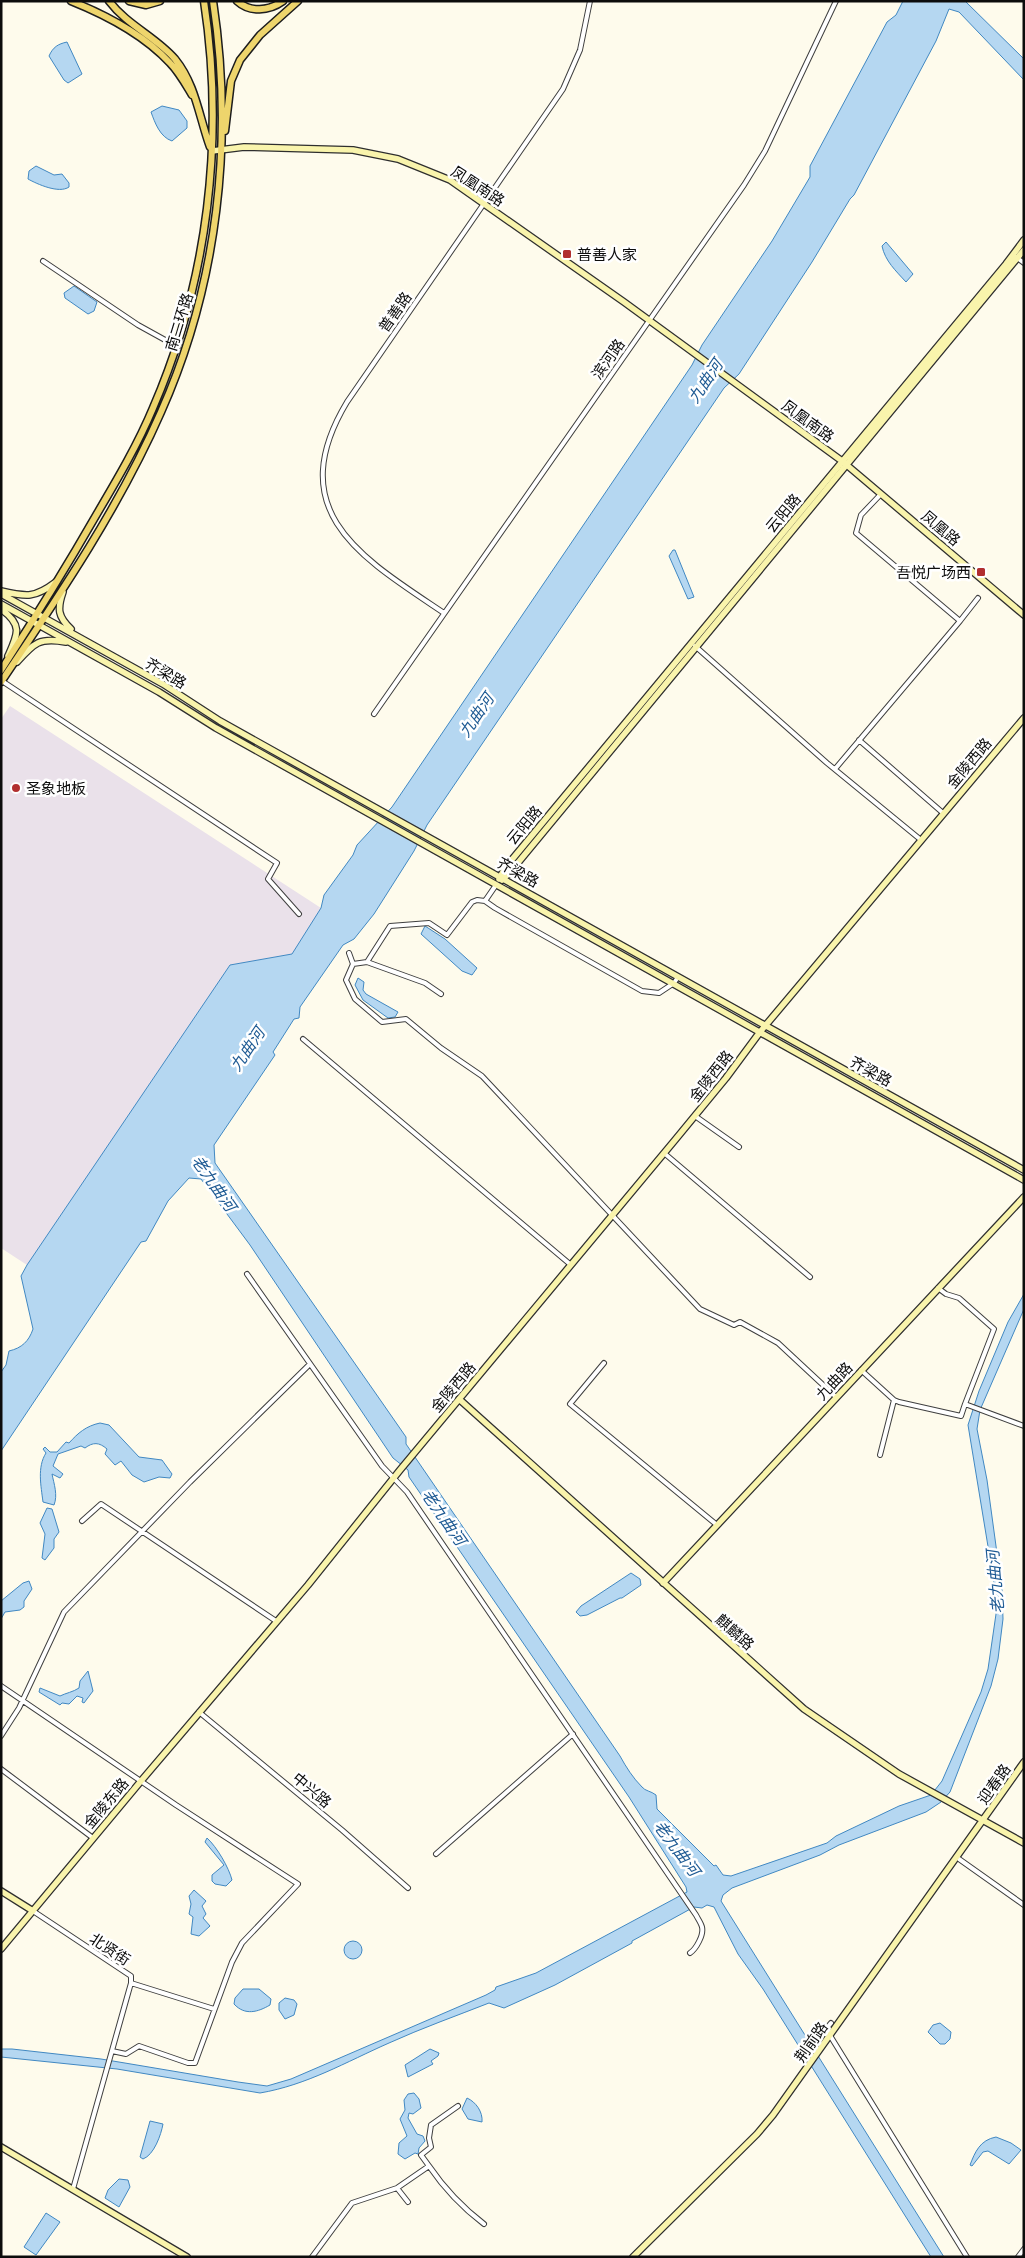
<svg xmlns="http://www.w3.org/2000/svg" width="1025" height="2258" viewBox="0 0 1025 2258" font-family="'IBM Plex Serif','Noto Sans SC',serif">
<rect width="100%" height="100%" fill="#fefbec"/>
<!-- industrial -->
<path fill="#eae1ea" d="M10,706L321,908L292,954L230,965L27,1265L1,1248V719Z"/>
<!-- water -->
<path fill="#b5d7f1" stroke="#4188c2" d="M903,1H965L1024,59V80L959,12L949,9L936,41L854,195L850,199L812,262L739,374L724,388L427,825L414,851L374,914L354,939L343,945L300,1007L299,1018L294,1019L273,1052L275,1055L214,1145L215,1163L381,1401L406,1437V1444L620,1756C626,1767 633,1778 642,1787C645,1791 651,1791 656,1795L657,1809L714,1866L716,1865L723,1875L731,1876L827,1843L836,1836L899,1806L931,1795L942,1781L981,1692L988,1669L996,1614V1595L968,1425L979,1391L1008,1322L1024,1294V1309L980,1410L977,1429L987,1480L1002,1590L1003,1619L998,1659L991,1686L950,1792L941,1802L926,1812L839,1845L820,1855L732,1888L723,1895L721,1901L944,2257H931L763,1989L738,1954L714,1907L707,1905L702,1908L694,1907L632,1941V1943L555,1985L504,2008L489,2003C456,2016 422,2028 389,2043C346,2062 307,2085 260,2093L117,2069L1,2057V2049H12L101,2059L238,2082L267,2086L291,2079L486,1995L495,1990L496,1987L536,1973L687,1892L686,1887L629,1797L409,1477L408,1470L393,1458L250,1245L201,1179L189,1178L168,1201L146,1241L141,1242L1,1451V1372L6,1365L9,1351C22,1348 29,1341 33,1329L21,1276L27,1265L230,965L292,954L321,908L324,895L353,855L357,845L392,807L692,365L702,345L772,241L810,177V166L887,22L896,15Z
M67,42L82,74L68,83L64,80L49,56C53,47 58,44 67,42Z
M162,106L179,110L187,121V128L172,141C160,137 155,123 151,112Z
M36,166L54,175L62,174L69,183V187C59,194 37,184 28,179L29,171Z
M886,242L913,274L906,282C896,271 885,261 882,246Z
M74,286L97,302L94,311L88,314L65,298L64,293Z
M673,550H675L694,597L688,599L669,556Z
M425,926L445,939L477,968L472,975L462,971L421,934Z
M358,978L364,982L363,990L366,994L398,1012L395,1017L388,1018L363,1000L355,985Z
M100,1423L109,1425L139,1457L162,1460L172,1474L170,1478L159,1477L144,1482L132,1475L121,1461L115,1465L105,1454L107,1449C99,1442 93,1442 85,1448L81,1446L58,1454L53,1466L63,1474L60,1478L52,1474C54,1484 58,1495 54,1505L43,1502C41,1486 37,1467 46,1453L43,1449L45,1447L50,1452H57L66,1442L69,1443C78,1433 86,1426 100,1423Z
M47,1508L52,1509L59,1532L54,1539V1548L45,1560L42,1558L45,1534L40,1523Z
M631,1573L640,1579L641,1585L622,1598H620L587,1615L580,1616L576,1612L581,1606Z
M29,1581L32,1589L24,1601V1607L20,1610L5,1612L1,1619V1601L23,1583Z
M88,1671L93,1691L84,1703L82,1702L83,1698L77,1696L69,1704L62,1703L60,1705L39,1692L40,1688L60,1696C66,1693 73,1692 79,1688L80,1681Z
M207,1838C217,1847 229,1868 232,1880L226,1886L215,1884L212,1881V1875L224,1865L205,1842Z
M194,1890L206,1901L202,1906L206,1914L203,1918L210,1926L199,1936L191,1934L193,1917L189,1914L191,1904L189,1896Z
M344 1950a9 9 0 1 1 18 0a9 9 0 1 1-18 0Z
M243,1989H259L271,1999L270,2005C258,2012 245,2016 234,2004L235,1998Z
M285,1998L294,2000L297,2004L294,2015L285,2019L279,2010V2003Z
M940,2023L951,2032L950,2039L945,2044H940L928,2032L933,2025Z
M430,2049L439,2053L438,2056L431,2061L433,2064L408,2077L405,2065Z
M414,2093L419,2099L421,2108L413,2114L409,2113L408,2118L417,2134L423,2136L425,2141L419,2148L418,2154L415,2153L405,2159L398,2154L399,2143L407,2136L400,2119L405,2110L404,2100L408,2094Z
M467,2098C476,2102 483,2112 482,2122L468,2119L462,2109Z
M150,2121L163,2124C161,2135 154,2155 143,2159L140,2157Z
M996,2137L1011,2143L1021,2150L1009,2164L988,2151L983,2152L972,2166L970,2165C975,2152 980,2140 996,2137Z
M119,2179L128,2180L130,2187L119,2207L105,2198L108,2190Z
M46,2213L60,2222L36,2255L24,2247Z"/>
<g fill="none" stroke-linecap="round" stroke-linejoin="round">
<!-- street casing -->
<g stroke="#3f3f3f" stroke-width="6">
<path id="street" d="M1016,257L1024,263
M43,261L138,325L176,346
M444,613C362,558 281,512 347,402L563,89L580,50L590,1
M960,621L978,598
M695,646L827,763L921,840
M2,681L277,863L268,879L299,914
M374,714L744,185L765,151L836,1
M859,740L943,813
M835,769L960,621L856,533L861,515L881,494
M496,885L485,901L495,908L642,991L659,993L674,983L678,977
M349,953L353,964L346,980L355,999L382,1022L406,1019L441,1048L482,1076L700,1309L734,1325L740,1322L778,1343L836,1397
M353,964L367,962
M441,994L425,983L367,962L390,926L429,923L447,935L472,902L477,900L485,901
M303,1039L571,1265
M695,1116L739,1147
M664,1153L810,1277
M247,1274L382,1466L407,1492L696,1915C698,1919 701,1923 702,1927C704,1935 696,1949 690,1953
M938,1288L946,1294L959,1298L994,1329L965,1404
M604,1363L570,1404L717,1525
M861,1370L894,1400L899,1402L961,1416L965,1404L1024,1426
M880,1455L894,1400
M82,1521L101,1504L276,1621
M1,1686L176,1805L298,1884L242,1943L232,1962L195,2063H188L139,2046L126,2054L112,2051
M199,1712L342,1830L408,1888
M1,1736L19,1708L64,1612L190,1482L310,1364
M1,1769L93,1838
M436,1854L573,1734
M959,1859L1024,1905
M33,1911L131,1976V1983L73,2189
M131,1983L214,2009
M831,2023L826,2029L967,2257
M429,2166C444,2188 463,2208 484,2224
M397,2188L408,2202
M312,2257L352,2203L397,2188L429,2166L421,2155L431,2147L429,2138L431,2125L458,2106
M1018,2257L1024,2249"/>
</g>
<!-- secondary casing -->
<g stroke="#2e2e2e" stroke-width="8">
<path id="secondary" d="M212,151L244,147L353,150L398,159L450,180L624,302L842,461L1024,615
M1,591C27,597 35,598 56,582
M63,592C57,609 58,617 71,629
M1,594L163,684L220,721L1024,1170
M1,604L159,692L216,728L1024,1180
M1,609C23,625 18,634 8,656
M17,662C34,643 39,637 66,642
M499,879L505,868L1006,264L1024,240
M502,880L512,870L1024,250
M459,1399L804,1709L899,1774L1024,1843
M663,1583L1024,1197
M1,1891L33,1911
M1,1949L141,1781L308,1585L400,1470L675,1140L726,1078L760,1032L1024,718
M1,2147L187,2257
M633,2257L757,2134L773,2115L1024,1762"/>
</g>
<!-- primary casing -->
<g stroke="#1d1d1d" stroke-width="9">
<path id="primary" d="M71,1C106,15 145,36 170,63C179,72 186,85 192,95
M109,1C127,25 156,37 175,59C196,85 199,117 210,147
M129,1L146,5L160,1
M237,1C250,13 269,11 283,1
M225,131L231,81L240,60L260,35L298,1
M1,670C35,618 67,566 98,512C118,478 138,444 153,408C208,281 225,138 204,1
M1,682C59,596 119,508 161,412C218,284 234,139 213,1"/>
</g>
<!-- street -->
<use href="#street" stroke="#fff" stroke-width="4"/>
<!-- secondary -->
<use href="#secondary" stroke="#f9f4ac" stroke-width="5.5"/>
<!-- primary -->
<use href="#primary" stroke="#eed56c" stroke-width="6"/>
</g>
<!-- markers -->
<g fill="#b12f2f" stroke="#fff" stroke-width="2">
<rect x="562" y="249" width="10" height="10" rx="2.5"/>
<rect x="976" y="567" width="10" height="10" rx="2.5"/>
<circle cx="16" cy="788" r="5"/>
</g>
<g text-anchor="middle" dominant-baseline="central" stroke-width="5" stroke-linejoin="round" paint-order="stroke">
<!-- street labels -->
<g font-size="15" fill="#0c0c0c" stroke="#fff">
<text transform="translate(478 186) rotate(33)">凤凰南路</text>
<text transform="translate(395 312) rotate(-55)">普善路</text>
<text transform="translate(179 322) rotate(-73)">南二环路</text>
<text transform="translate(608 359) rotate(-55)">滨河路</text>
<text transform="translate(808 421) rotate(36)">凤凰南路</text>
<text transform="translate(783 513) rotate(-50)">云阳路</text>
<text transform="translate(941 528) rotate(40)">凤凰路</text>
<text transform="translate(166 673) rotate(31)">齐梁路</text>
<text transform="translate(969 763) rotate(-50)">金陵西路</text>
<text transform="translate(524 825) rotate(-50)">云阳路</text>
<text transform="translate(518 872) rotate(29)">齐梁路</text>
<text transform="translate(871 1071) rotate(29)">齐梁路</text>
<text transform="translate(711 1076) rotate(-52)">金陵西路</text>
<text transform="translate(834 1381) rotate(-47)">九曲路</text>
<text transform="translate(453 1387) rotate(-50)">金陵西路</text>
<text transform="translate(735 1632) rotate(42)">麒麟路</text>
<text transform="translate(994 1784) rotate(-55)">迎春路</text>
<text transform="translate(312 1790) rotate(40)">中兴路</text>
<text transform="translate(106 1803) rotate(-50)">金陵东路</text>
<text transform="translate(110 1949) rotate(33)">北贤街</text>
<text transform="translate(811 2042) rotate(-55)">荆前路</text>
</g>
<!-- poi labels -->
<g font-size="15" fill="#0c0c0c" stroke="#fff" text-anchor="start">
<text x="577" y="254">普善人家</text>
<text x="971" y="572" text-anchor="end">吾悦广场西</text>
<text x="26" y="788">圣象地板</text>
</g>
<!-- water labels -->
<g font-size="16" font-style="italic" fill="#1f5b94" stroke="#fff">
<text transform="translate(705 381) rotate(-56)">九曲河</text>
<text transform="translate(476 715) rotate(-56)">九曲河</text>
<text transform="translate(247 1049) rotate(-56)">九曲河</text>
<text transform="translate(214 1183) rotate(55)">老九曲河</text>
<text transform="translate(444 1517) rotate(55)">老九曲河</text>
<text transform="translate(995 1582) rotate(-95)">老九曲河</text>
<text transform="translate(677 1848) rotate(53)">老九曲河</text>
</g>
</g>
<!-- border -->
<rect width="1025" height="2258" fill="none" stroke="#0c0c0c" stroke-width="5"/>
</svg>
